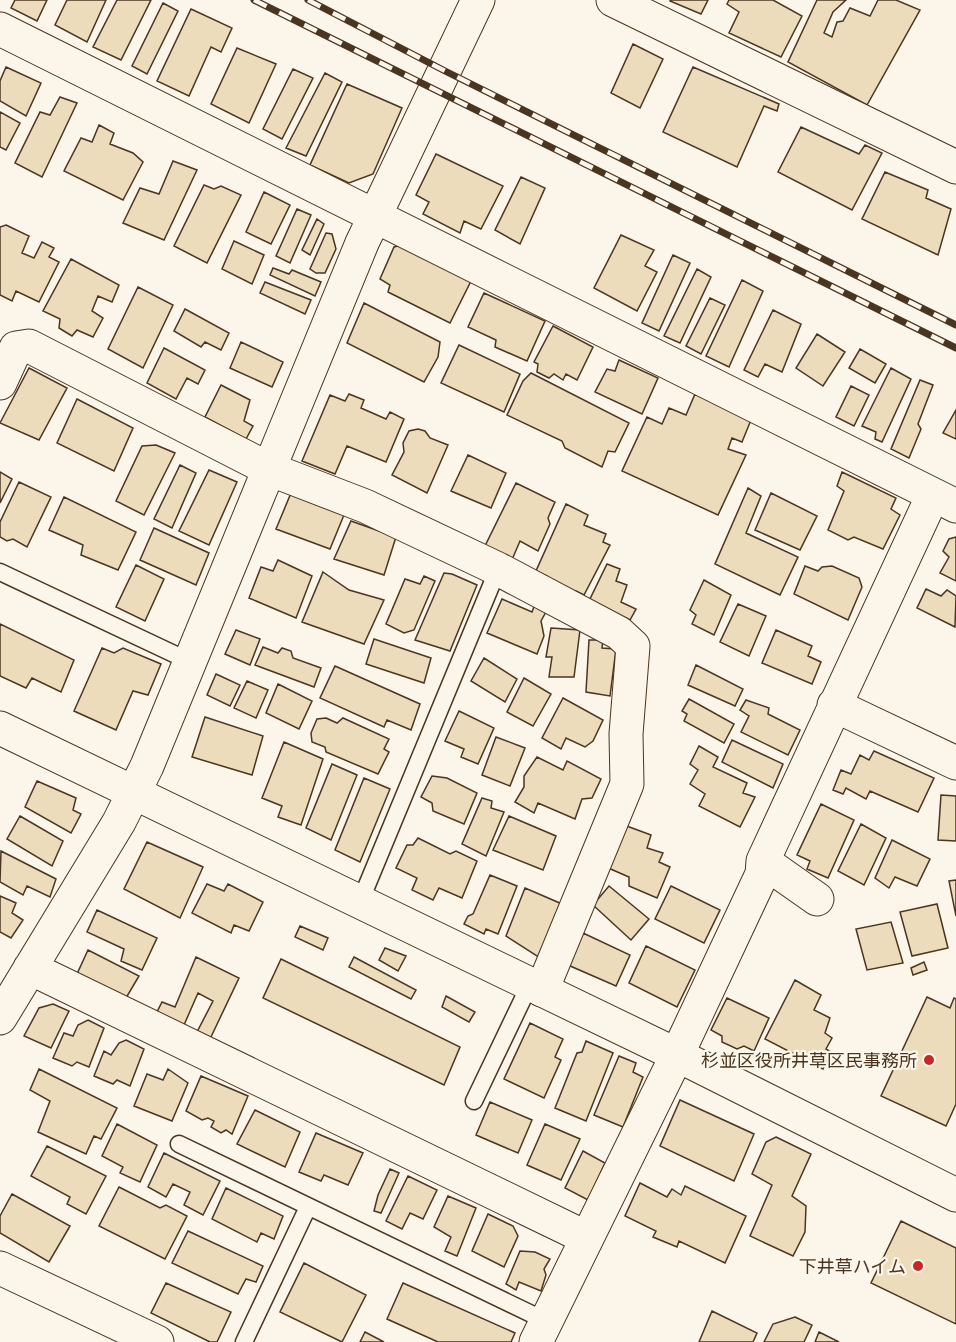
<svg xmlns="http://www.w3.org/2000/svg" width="956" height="1342" viewBox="0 0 956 1342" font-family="'Titillium Web','Noto Sans JP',sans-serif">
<rect width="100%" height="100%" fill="#fbf6e9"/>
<!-- building -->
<path fill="#ecdcbc" stroke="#4a3520" stroke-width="1.5" d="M15,0H47L37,21L11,8Z
M67,0H106L87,42L55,25Z
M117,0H151L121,60L93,47Z
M671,0H708L701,14L670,1Z
M729,0H773L802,16L781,57L729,33L739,12L727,4Z
M817,0H846L833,12L824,33L832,37L837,22L843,21L850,8L870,16L878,0H896L920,10L867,105L788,62Z
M163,3L178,11L147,74L132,66Z
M191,9L232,28L221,52L211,47L189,96L157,81Z
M633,44L663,59L640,108L611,93Z
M237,48L276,64L249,123L211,104Z
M6,67L41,83L26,116L0,101V81Z
M693,67L779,104L777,111L764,106L737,167L663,132Z
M293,69L313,78L282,139L263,129Z
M325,73L342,82L306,156L286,148Z
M347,84L402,108L373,174L349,183L310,165Z
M60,97L77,103L42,177L15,163L40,112L50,115Z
M0,112L20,123L6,150L0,147Z
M99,125L114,133L110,144L133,153L143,162L123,200L64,171L81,138L92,142Z
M801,127L859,154L865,145L882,153L852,210L778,172Z
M436,154L503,186L481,229L464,221L460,233L423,214L429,202L416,195Z
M173,161L197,170L164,240L123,223L140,188L159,194Z
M885,172L928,190L926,198L951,209L938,255L862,219Z
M521,177L545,188L520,244L495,230Z
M204,185L214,189L221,186L241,195L207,263L174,246Z
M264,192L290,205L271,244L246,232Z
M297,209L311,215L290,263L276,256Z
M317,219L324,224L310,255L302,250Z
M6,225L29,236L22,253L34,258L42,242L54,248L49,257L59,262L39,302L16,291L12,301L0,295V227Z
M326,233L332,234L336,249L325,273H316L310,269Z
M621,235L654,250L645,266L657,272L637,311L594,288Z
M234,241L264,255L252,284L222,269Z
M405,244L472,279L450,323L388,292L390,285L380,279L394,247Z
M673,255L690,263L659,331L642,323Z
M71,259L119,285L112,302L98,296L92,311L103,318L93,337L77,330L72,336L59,328L60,319L43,311Z
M273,268L289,274L292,270L321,282L315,296L270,275Z
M697,269L711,277L680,343L664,336Z
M742,280L763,291L729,367L706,356Z
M265,282L311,300L305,314L260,293Z
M138,287L173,305L143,368L108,349Z
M484,293L545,321L527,361L495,347L496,340L468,327Z
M710,298L725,305L701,354L686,346Z
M364,303L440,342L438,357L424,382L347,343Z
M185,309L229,333L221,350L205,342L201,347L174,331Z
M773,310L801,324L782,372L765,364L758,377L744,370Z
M553,326L593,347L577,380L566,374L563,380L554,374L549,378L537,372L538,364L534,362Z
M817,334L845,352L823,386L796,368Z
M241,342L283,362L272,387L230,368Z
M459,345L520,374L504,412L441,383Z
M164,348L205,370L198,384L187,378L176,399L147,383Z
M860,349L886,364L875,383L849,368Z
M619,360L658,378L642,414L595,392L607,369L615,371Z
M29,368L67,388L39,440L0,423Z
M891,368L911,379L882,442L875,439L876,432L862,426Z
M531,373L629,423L615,452L608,451L602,467L565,448L562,441L507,415L523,381Z
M920,380L933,385L918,424L921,429L909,458L891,449Z
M221,385L250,400L244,421L253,426L246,439L205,417Z
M851,386L869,395L854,426L836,417Z
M349,394L364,400L361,408L386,419L390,412L404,419L386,462L347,446L335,474L302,461L330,395L345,401Z
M695,394L751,420L742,442L732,438L728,449L746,455L718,515L622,471L647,417L662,424L669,408L686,415Z
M77,399L133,428L114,471L57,443Z
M956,410V439L943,433Z
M418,429L425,431L430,438L448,445L427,493L392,475L404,452L403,443L409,431Z
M156,445L175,453L144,515L116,501L142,446Z
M468,455L506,473L491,508L451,491Z
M180,465L196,473L172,528L154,519Z
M209,470L237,482L209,545L179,531Z
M0,472L12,479L0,503Z
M842,472L896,498L891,509L900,515L883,549L854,537L848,540L828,530L844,491L837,486Z
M19,482L51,497L27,547L13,539L7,541L0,537V522Z
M516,483L555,502L548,518L550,524L538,551L520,541L511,562L484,548Z
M748,488L761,496L746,533L798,557L780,595L715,564Z
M291,493L344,515L330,549L276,529Z
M771,493L817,516L800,550L755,530Z
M64,497L136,532L118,570L81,555L83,545L49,530Z
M566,504L588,515L584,525L606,534L603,542L610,545L584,595L576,591L551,588L547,576L536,571Z
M351,521L396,537L384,575L334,559Z
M154,528L209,553L196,585L140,560Z
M956,537V581L940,573L949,557L943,551L949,539Z
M278,560L312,576L296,618L249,598L261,567L273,571Z
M607,564L620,569L616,581L627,585L621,602L636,609L630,620L589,601Z
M136,565L164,579L145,621L116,607Z
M805,566L818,571L822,567L832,566L859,578L862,587L848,620L794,594Z
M323,572L349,590L384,600L364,644L302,622Z
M444,573L452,574L477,585L450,651L415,640Z
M424,576L435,581L414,630L404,633L386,624L405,579L420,584Z
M704,580L731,595L714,635L692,624L696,615L690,610Z
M926,589L941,596L947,590L956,596L955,627L917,608Z
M502,599L532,612L535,604L547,610L541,621L544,636L537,654L487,633Z
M738,604L766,616L749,656L720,642Z
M0,624L74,660L61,692L32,678L26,688L0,676Z
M551,628L580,630L574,677H549L552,657H546Z
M236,630L260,639L250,665L225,654Z
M776,630L812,646L808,656L821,662L812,684L762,663Z
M374,639L431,658L424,683L366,664Z
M589,640H603L602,648L616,649L610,696L586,692Z
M263,647L278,653L282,648L291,651L293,658L321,668L314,687L255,665Z
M102,648L114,653L123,648L161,664L148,695L133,691L116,730L74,711Z
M484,658L517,679L505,702L471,681Z
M696,665L743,689L735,706L688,685Z
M335,666L420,704L411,730L387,720L384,727L320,698Z
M216,674L240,685L230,706L207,695Z
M524,678L551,694L533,726L507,712Z
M247,681L268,690L256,718L234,708Z
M278,684L312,701L299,729L266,713Z
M563,698L603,720L593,741L585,747L566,738L561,749L542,738Z
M689,699L734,724L724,743L684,721L687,714L682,711Z
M746,700L769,708L768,714L800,730L788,755L741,732L749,716L740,710Z
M459,711L494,728L478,764L461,757L464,749L445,741Z
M205,717L263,736L252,775L192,757Z
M326,718L337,723L343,718L389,739L384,749L389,752L378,774L326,752L325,747L312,742L311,733L317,719Z
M496,737L525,748L510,786L482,775Z
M732,740L783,764L773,788L722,762Z
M284,742L323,759L301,825L278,817L282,806L262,798Z
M699,746L718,757L713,767L747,783L743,793L755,797L740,827L699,806L705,794L690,784L698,770L690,764Z
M874,751L934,778L918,812L870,791L866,799L846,788L843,794L833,790L841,770L851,774L860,755L869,760Z
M537,757L563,770L567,761L601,779L592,798L582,799L575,819L538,803L534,813L515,802L524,787V776Z
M332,764L357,775L331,840L306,828Z
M432,776L447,778L477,793L464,824L433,811L432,803L421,797Z
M364,778L390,789L360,862L335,850Z
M37,781L76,798L73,810L81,814L71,833L25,807Z
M941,795L956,796V841L938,840Z
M482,798L492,801L491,808L504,812L486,856L462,844Z
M821,804L854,820L828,878L807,869L810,861L797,855Z
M20,816L63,841L52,866L7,839Z
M509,816L556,836L543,870L493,850Z
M861,824L886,838L864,885L838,871Z
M624,825L651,835L647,848L663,853L659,862L670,867L657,898L629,886V877L606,867Z
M418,838L450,854L456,851L477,861L462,898L439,888L433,900L412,890L417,878L396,868L407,845H413Z
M892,840L930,859L917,886L895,877L889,888L875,878Z
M147,842L203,867L180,918L124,889Z
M1,851L56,879L50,897L27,886L23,895L0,882Z
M490,875L517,886L498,934L486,929L484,934L464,924L468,916L473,914Z
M956,880V916L949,881Z
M207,884L224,891L228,884L263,902L249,931L234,925L231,933L192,913Z
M609,886L649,919L631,940L593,905Z
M671,886L720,910L704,943L655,919Z
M525,888L562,904L540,958L506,936Z
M0,896L16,903L12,913L23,920L11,938L0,932Z
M937,904L948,948L912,956L900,912Z
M97,910L157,938L142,970L121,961L124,949L87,932Z
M891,922L903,963L867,970L856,929Z
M300,926L328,938L323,950L295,937Z
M583,933L630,955L616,986L568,965Z
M646,946L695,970L677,1007L629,983Z
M385,948L406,956L398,971L379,960Z
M88,950L139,976L126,998L77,974Z
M196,957L239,978L210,1039L197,1032L213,1001L198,993L184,1025L157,1012L162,1002L175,1007Z
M354,957L416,990L411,999L349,967Z
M281,959L460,1047L444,1085L263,998Z
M924,962L927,970L913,975L911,968Z
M795,980L821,995L814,1010L830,1018L825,1033L832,1038L826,1049L831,1052L823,1069L765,1039Z
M446,996L475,1012L469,1022L442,1007Z
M927,997L950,1008L954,998L956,999V1104L946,1126L881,1096Z
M727,998L769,1018L754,1051L744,1046L737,1049L722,1042V1036L711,1030Z
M53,1004L69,1011L51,1048L24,1036L39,1008Z
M88,1020L104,1028L89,1067L77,1062L72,1066L53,1058L64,1033L73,1036L78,1025Z
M530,1023L563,1039L555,1057L561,1060L544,1098L504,1079Z
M126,1040L144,1049L130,1086L117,1080L113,1084L94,1076L104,1051L111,1055L119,1043Z
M586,1041L613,1053L586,1121L555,1108L577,1053L582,1052Z
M619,1056L636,1063L633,1072L643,1077L623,1127L594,1115Z
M39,1069L117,1108L101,1139L94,1136L86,1154L38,1132L50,1101L30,1090Z
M168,1069L188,1083L172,1121L134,1106L147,1074L163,1080Z
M201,1076L248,1096L232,1134L226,1130L221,1133L211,1127L214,1121L208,1118L202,1120L186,1111Z
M680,1100L754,1134L734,1181L660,1146Z
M490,1102L532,1120L518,1153L476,1135Z
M255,1110L300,1132L285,1167L237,1144Z
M117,1124L157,1145L140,1182L120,1173L123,1167L102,1156Z
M545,1124L580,1139L561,1180L527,1165Z
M316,1133L363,1153L348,1185L324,1175L321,1181L299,1172Z
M776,1137L811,1154L792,1196L806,1206L805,1232L793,1256L750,1236L772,1185L752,1174L766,1142Z
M47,1146L106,1176L86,1214L67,1204L70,1197L31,1176Z
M583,1151L605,1163L588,1200L565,1188Z
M164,1153L220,1181L203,1215L184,1205L190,1192L173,1184L166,1197L148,1187Z
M390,1169L399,1173L381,1213L374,1211L378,1195Z
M408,1176L437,1190L423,1219L410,1213L402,1229L386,1221Z
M640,1183L667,1197L672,1189L681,1195L685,1186L746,1216L725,1263L679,1241L677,1247L653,1237L656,1231L625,1216Z
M119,1187L160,1208L166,1205L187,1216L165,1259L99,1226Z
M226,1188L283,1216L274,1239L261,1233L257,1242L212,1219Z
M12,1194L70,1226L49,1262L0,1233V1216Z
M448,1196L476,1208L457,1256L445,1251L451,1237L434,1227Z
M488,1214L513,1226L518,1236L504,1267L472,1251Z
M901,1221L956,1248V1324L871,1283Z
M188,1231L263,1266L256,1282L246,1279L238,1294L172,1263Z
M520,1251L535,1252L550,1259L544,1269L546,1275L541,1291L519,1282L516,1290L506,1284Z
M304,1263L366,1295L342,1342L280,1312Z
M166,1283L231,1312L217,1342H210L151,1313Z
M403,1283L515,1333L511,1342H438L387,1319Z
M712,1311L757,1333L753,1342H699Z
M795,1317L812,1325L804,1342H764L773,1324Z
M365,1332L384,1342H360Z
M819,1332L839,1342H815Z"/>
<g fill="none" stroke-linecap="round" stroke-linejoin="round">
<!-- service casing -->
<g stroke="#4a3520" stroke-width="19">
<path id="service" d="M0,572L191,662
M360,902L498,569
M474,1101L530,984
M179,1144L546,1321
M244,1342L308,1207"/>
</g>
<!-- minor casing -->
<g stroke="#4a3520" stroke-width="35">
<path id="minor" d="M613,0L956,167
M0,29L956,506
M0,383L16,348L29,346L269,469L365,506L498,569L619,633L633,646L626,734L627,784L542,990
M834,705L956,763
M763,861L817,899
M30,968L587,1238
M0,1018L119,822L147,766L362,243L478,0
M0,1268L157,1342
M536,1342L677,1055L762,874L763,861L933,495"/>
</g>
<!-- tertiary casing -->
<g stroke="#4a3520" stroke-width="35">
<path id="tertiary" d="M0,728L677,1055L956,1195"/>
</g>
<!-- service -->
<use href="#service" stroke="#fbf6e9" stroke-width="16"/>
<!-- minor -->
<use href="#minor" stroke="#fbf6e9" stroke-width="33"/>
<!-- tertiary -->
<use href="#tertiary" stroke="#fbf6e9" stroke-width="33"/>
<!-- rail casing -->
<g stroke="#4a3520" stroke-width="7">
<path id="rail" d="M254,0L956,348
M308,0L445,71L956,325"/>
</g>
<!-- rail -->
<use href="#rail" stroke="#fbf6e9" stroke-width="4.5" stroke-dasharray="14" stroke-linecap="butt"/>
</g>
<!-- markers -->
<g fill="#c62828" stroke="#fbf6e9" stroke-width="2">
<circle cx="929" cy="1060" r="6"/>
<circle cx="918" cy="1266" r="6"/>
</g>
<g text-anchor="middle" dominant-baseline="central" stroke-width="4.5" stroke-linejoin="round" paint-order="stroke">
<!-- poi labels -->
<g font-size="18" fill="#4a3520" stroke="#fbf6e9" text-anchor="end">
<text x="917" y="1060">杉並区役所井草区民事務所</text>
<text x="906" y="1266">下井草ハイム</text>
</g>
</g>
</svg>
